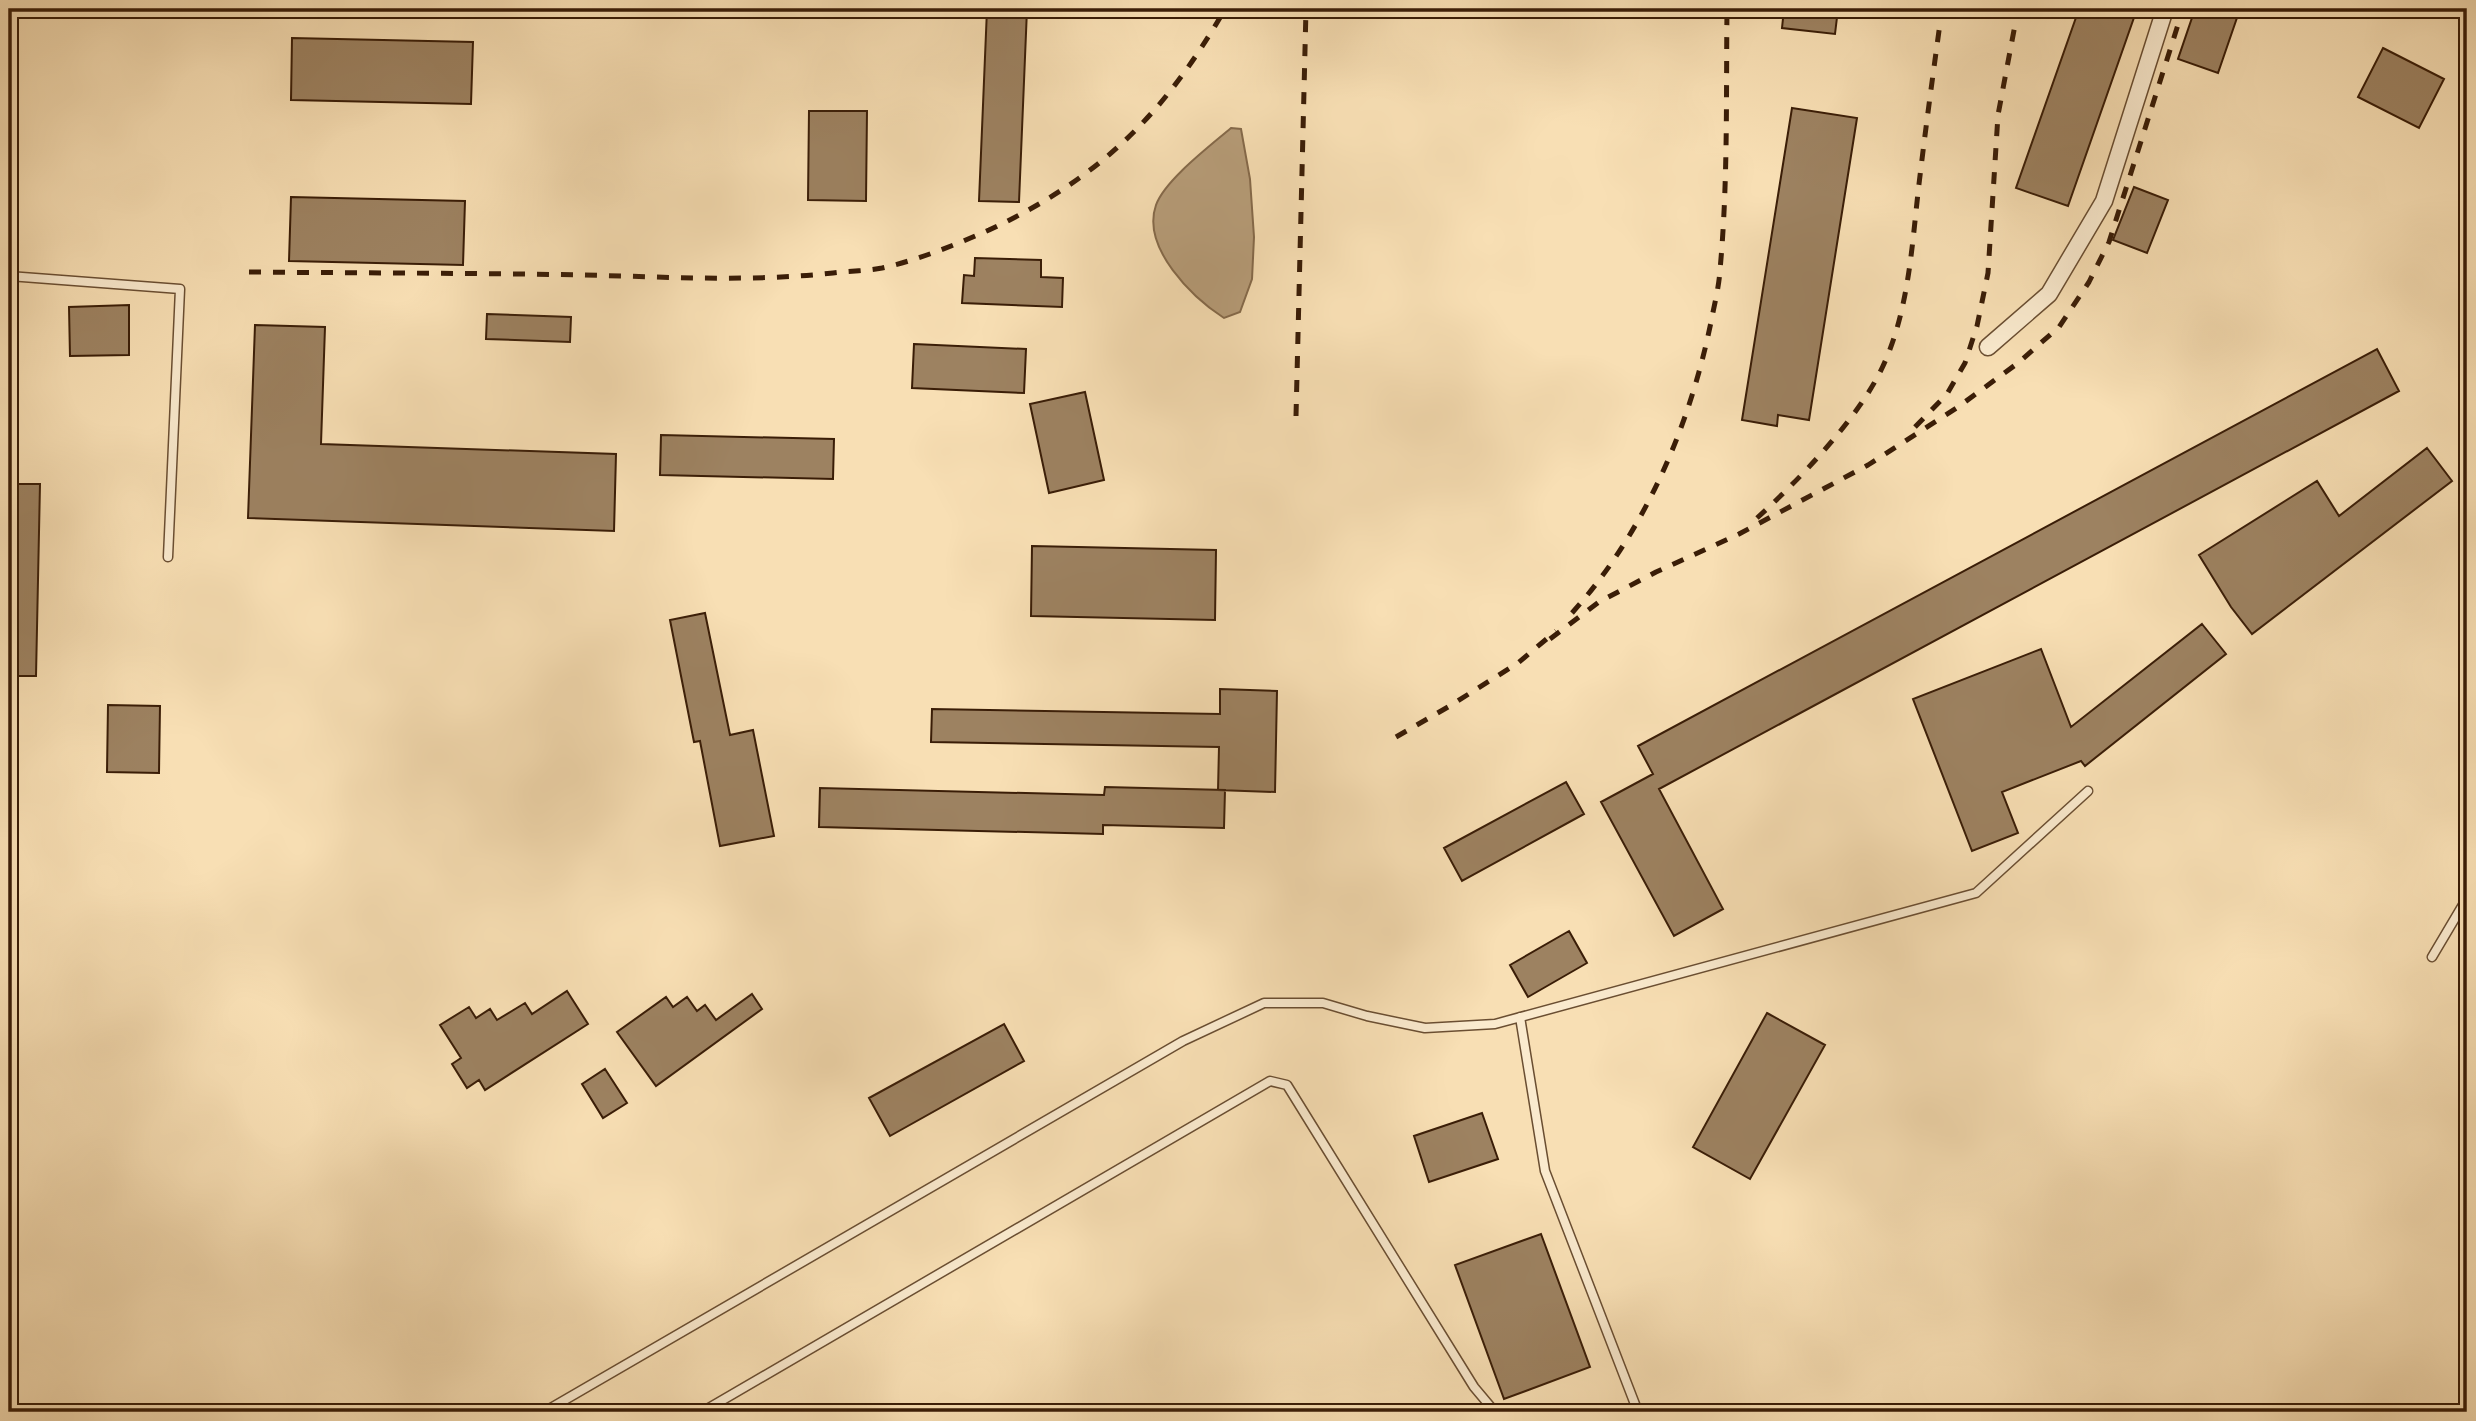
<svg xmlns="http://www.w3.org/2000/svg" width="2476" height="1421" viewBox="0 0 2476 1421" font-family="Vollkorn,serif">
<rect width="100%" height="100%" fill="#f8dfb4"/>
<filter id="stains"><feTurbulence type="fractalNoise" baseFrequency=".00286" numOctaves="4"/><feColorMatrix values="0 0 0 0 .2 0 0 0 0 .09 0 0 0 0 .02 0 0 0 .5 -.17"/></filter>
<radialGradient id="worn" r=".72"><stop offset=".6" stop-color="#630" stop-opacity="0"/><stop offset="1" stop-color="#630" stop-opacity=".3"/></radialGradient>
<!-- water -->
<path fill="#b79d79" stroke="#856a4b" stroke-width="2" d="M1231,128L1241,129L1250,179L1254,237L1252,279L1240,312L1224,318C1193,298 1141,248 1156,205C1165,180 1210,146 1231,128Z"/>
<!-- building -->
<path fill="#9d8261" stroke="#3a1d07" stroke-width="2" d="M987,9H1027L1019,202L979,201Z
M1784,9H1838L1835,34L1782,28Z
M2079,9H2137L2068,206L2016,188Z
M2195,9H2240L2218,73L2178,59Z
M292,38L473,42L471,104L291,100Z
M2383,48L2444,79L2419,128L2358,97Z
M1792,108L1857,118L1809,420L1778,415L1777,426L1742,420Z
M809,111H867L866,201L808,200Z
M2134,187L2168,200L2147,253L2113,240Z
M291,197L465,201L463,265L289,261Z
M975,258L1041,260V277L1063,278L1062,307L962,303L964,275L974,276Z
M129,305V355L70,356L69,307Z
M487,314L571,317L570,342L486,339Z
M255,325L325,327L321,444L616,454L614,531L248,518Z
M914,344L1026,349L1024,393L912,388Z
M2377,349L2399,391L1659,789L1723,909L1674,936L1601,802L1653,774L1638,746Z
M1085,392L1104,480L1049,493L1030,404Z
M661,435L834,439L833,479L660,475Z
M2427,448L2452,481L2252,634L2231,607L2199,555L2317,481L2339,516Z
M9,484H40L36,676H9Z
M1032,546L1216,550L1215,620L1031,616Z
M705,613L730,735L753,730L774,836L720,846L700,741L694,742L670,620Z
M2202,624L2226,654L2085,766L2081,761L2002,792L2018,833L1972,851L1913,699L2041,649L2071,727Z
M1220,689L1277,691L1275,792L1218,790L1219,747L931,742L932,709L1220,714Z
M108,705L160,706L159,773L107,772Z
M1566,782L1584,814L1462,881L1444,848Z
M1105,787L1225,790L1224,828L1103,825V834L819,827L820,788L1104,795Z
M1569,931L1587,963L1528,997L1510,965Z
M567,991L588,1024L485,1090L479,1080L467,1088L452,1064L461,1058L440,1025L469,1007L476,1018L490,1009L497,1020L525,1003L532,1014Z
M752,994L762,1009L656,1086L617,1032L666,997L673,1007L687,997L697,1011L705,1005L716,1020Z
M1767,1013L1825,1045L1750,1179L1693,1147Z
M1004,1024L1024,1061L890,1136L869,1098Z
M605,1069L627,1103L603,1118L582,1084Z
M1482,1113L1498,1159L1429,1182L1414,1136Z
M1541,1234L1590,1367L1504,1399L1455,1265Z"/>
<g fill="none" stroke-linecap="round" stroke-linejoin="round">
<!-- service casing -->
<g stroke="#6a4e32" stroke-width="11">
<path id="service" d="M9,276L180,289L168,557
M2432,957L2467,898
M1520,1017L1545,1171L1638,1412
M544,1412L1183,1041L1264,1003H1323L1367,1016L1425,1028L1495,1024L1976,893L2088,791
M702,1412L1270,1081L1287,1085L1474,1387L1495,1412"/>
</g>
<!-- minor casing -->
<g stroke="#6a4e32" stroke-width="19">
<path id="minor" d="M1988,347L2049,294L2104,201L2165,9"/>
</g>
<!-- service -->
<use href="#service" stroke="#faeace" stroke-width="8"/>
<!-- minor -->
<use href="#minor" stroke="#faeace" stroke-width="16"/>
<!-- rail -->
<path stroke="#3a1d07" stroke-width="5" stroke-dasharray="12 12" stroke-linecap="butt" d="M249,272C361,273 473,273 585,275C668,277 751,282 833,273C849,271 866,271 882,268C918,260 955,245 989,230C1100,178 1164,115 1225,9
M1296,416L1306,9
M1915,427L1947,394L1965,363L1977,326L1988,273L1998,115L2018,9
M1757,518C1799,480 1859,418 1883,366C1909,310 1912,244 1919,184C1926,125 1934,67 1942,9
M1572,613C1645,532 1691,424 1712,317C1715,302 1719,286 1720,270C1728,184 1726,96 1727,9
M1550,639L1599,602L1656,572L1739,534L1868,465L1958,407L2018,363L2059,327L2089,282L2109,242L2183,9
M1396,737L1448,707L1518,663L1556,631"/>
</g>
<!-- margin -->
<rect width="2476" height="1421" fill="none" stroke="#f8dfb4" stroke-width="35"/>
<rect x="10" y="10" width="2455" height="1400" fill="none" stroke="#3a1d07" stroke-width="3.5"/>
<rect x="18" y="18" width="2441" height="1386" fill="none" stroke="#3a1d07" stroke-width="2"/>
<rect width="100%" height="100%" filter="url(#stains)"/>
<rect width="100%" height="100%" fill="url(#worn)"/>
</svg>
